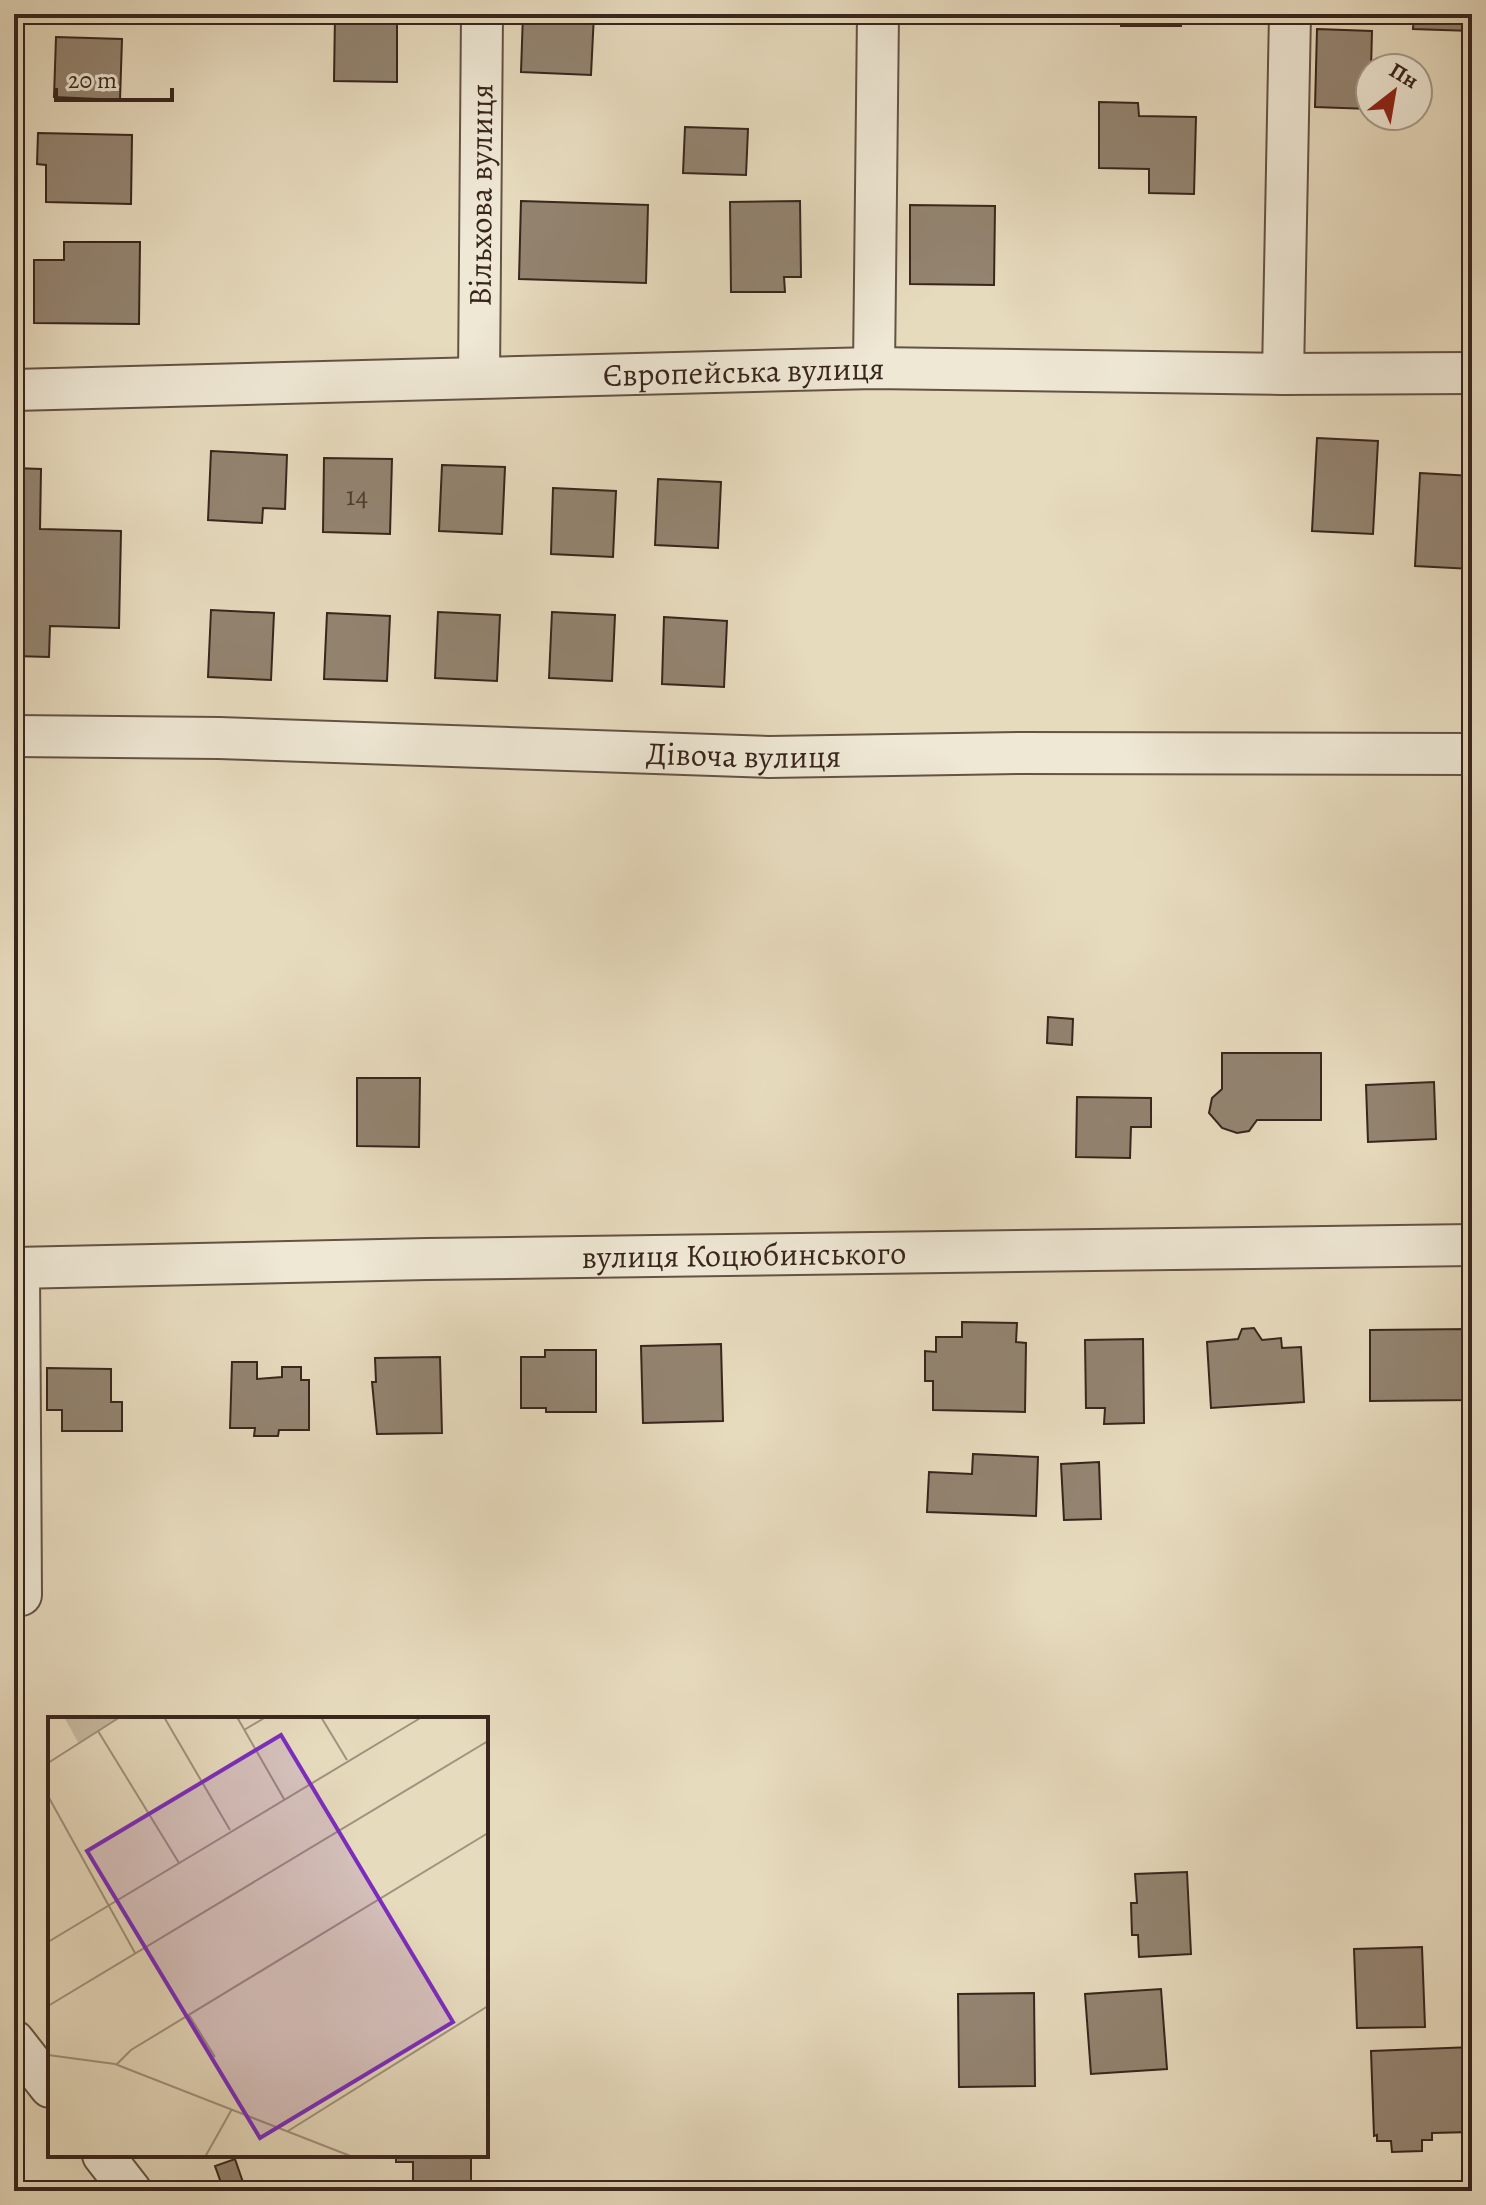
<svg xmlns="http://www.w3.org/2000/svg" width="1486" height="2205" viewBox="0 0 1486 2205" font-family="Alegreya,serif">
<rect width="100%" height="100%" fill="#e7dbbe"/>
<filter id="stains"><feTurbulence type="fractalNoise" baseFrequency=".0025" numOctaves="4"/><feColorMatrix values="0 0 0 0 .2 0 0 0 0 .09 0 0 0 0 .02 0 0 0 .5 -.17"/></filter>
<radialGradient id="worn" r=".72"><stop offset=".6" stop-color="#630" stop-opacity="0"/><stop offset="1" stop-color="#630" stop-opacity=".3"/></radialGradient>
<!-- building -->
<path fill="#938471" stroke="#38251d" stroke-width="2" d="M523,14H594L591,75L521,72Z
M1094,14H1181V26H1121V18L1094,17Z
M1414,14H1472V31L1413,29Z
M335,15L397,16V82L334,81Z
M1317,29L1372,31L1370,109L1315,107Z
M56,37L122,39L120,100L54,97Z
M1099,102L1138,103L1139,116L1196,117L1194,194L1149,193V169L1099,168Z
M685,127L748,129L746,175L683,173Z
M38,133L132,135L131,204L46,202V165L37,164Z
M521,201L648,205L646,283L519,279Z
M800,201L801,277H784L785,292H731L730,202Z
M910,205L995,206L994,285L910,284Z
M64,242H140L139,324L34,323V260H64Z
M1317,438L1378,441L1373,534L1312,531Z
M211,451L287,455L285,509L263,508L262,523L208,520Z
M324,458L392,459L390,534L323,532Z
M442,465L505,467L502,534L439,531Z
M14,468L41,469L40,529L121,531L119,628L50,626L49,657L14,656Z
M1420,473L1472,476V569L1415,566Z
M658,479L721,482L718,548L655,545Z
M553,488L616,491L613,557L551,554Z
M211,610L274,613L271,680L208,677Z
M438,612L500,615L497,681L435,678Z
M552,612L615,615L612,681L549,678Z
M327,613L390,616L387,681L324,679Z
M664,617L727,621L724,687L662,684Z
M1048,1017L1073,1019L1072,1045L1047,1043Z
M1222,1053H1321V1120H1257L1249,1131L1237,1133L1222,1128L1209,1113L1212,1098L1222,1089Z
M357,1078H420L419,1147L357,1146Z
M1434,1082L1436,1139L1368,1142L1366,1085Z
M1077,1097L1151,1098V1127H1131L1130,1158L1076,1157Z
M962,1322L1017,1323L1016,1342L1026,1343L1025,1412L933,1410V1381H925V1351L936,1352V1337H962Z
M1254,1328L1262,1340L1281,1338L1282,1348L1301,1347L1304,1402L1211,1408L1207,1342L1238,1339L1242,1329Z
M1471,1329V1400L1370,1401V1330Z
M1143,1339L1144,1423L1104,1424L1105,1408H1086L1085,1340Z
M721,1344L723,1421L643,1423L641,1346Z
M545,1350H596V1412H546V1408H521V1357H545Z
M440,1357L442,1433L377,1434L372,1382H376L375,1358Z
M232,1362H257V1379L282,1377V1367H301V1380H309V1430H279L278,1436H254L255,1428H230Z
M47,1368L111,1369V1402H122V1431H62V1410H47Z
M973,1454L1038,1457L1036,1516L927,1512L929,1472L972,1474Z
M1099,1462L1101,1519L1064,1520L1061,1464Z
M14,1621H23L24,1685L14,1686Z
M1187,1872L1191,1954L1139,1957L1138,1935H1132L1131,1903H1137L1135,1874Z
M1422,1947L1425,2027L1357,2028L1354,1949Z
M1161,1989L1167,2069L1091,2074L1085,1994Z
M1034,1993L1035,2086L959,2087L958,1994Z
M1472,2047V2132L1432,2133V2140H1422V2151L1392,2152L1391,2141H1377V2135L1374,2136L1371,2051Z
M396,2155H471V2191H413V2162H396Z
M235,2159L246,2191H224L215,2166Z"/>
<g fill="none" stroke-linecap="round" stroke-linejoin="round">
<!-- minor casing -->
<g stroke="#645245" stroke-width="44">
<g id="minor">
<path d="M874,368L878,14"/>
<path d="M1283,374L1290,14"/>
<path id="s1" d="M479,377L482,14"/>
<path id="s2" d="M14,390L874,368L1283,374L1472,373"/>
<path id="s3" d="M14,736L219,738L769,757L1019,753L1472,754"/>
<path id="s4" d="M14,1268L427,1259L1472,1245"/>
<path d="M19,1268L21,1595"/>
<path d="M14,2041L50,2087"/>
<path d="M103,2155L131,2191"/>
</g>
</g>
<!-- minor -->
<use href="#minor" stroke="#efe8d5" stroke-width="40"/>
</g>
<g text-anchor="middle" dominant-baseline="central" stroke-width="6" stroke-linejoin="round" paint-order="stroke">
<!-- number labels -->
<g font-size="28" fill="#4f3d32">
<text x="357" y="496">14</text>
</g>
<!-- street labels -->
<g font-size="32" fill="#38251d" stroke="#efe8d5">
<text stroke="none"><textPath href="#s1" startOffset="182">Вільхова вулиця</textPath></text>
<text stroke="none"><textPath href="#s2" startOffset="730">Європейська вулиця</textPath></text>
<text stroke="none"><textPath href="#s3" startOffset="730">Дівоча вулиця</textPath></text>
<text stroke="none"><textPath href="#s4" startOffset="730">вулиця Коцюбинського</textPath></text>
</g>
</g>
<!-- overview -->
<g transform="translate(48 1717)">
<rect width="440" height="440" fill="#e7dbbe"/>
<path d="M16,0H73L31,27Z" fill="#c9bca3"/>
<path fill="none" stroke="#a1927e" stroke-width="2" d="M116,0L182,113M189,0L236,82M273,0L299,43M196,13L218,0M50,14L131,146M0,46L72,0M0,79L87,236M0,225L374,0M0,289L440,24M141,298L167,340M0,338L67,347L305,440M69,347L83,333L440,116M240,414L440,289M157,440L184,392"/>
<path fill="#7b2cbf" fill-opacity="0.15" stroke="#7b2cbf" stroke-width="4" d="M233,18L405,305L212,421L39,134Z"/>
<rect width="440" height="440" fill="none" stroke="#38251d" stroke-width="4"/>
</g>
<!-- margin -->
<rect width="1486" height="2205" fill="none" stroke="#e7dbbe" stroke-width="48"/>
<rect x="16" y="16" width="1454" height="2173" fill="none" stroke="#38251d" stroke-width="4"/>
<rect x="24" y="24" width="1438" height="2157" fill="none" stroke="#38251d" stroke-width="2"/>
<!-- north arrow -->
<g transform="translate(1394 92) rotate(31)"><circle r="38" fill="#efe8d5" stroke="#a69a8b" stroke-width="2"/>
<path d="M0-6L14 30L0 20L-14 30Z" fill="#8f2418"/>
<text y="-12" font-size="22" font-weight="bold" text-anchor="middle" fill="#38251d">Пн</text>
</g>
<!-- scale -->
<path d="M56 88v12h116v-12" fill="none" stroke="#38251d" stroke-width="4"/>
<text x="68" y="88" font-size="24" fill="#38251d" stroke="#efe8d5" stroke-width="6" paint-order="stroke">20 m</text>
<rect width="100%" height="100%" filter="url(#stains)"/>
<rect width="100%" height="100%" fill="url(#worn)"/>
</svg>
